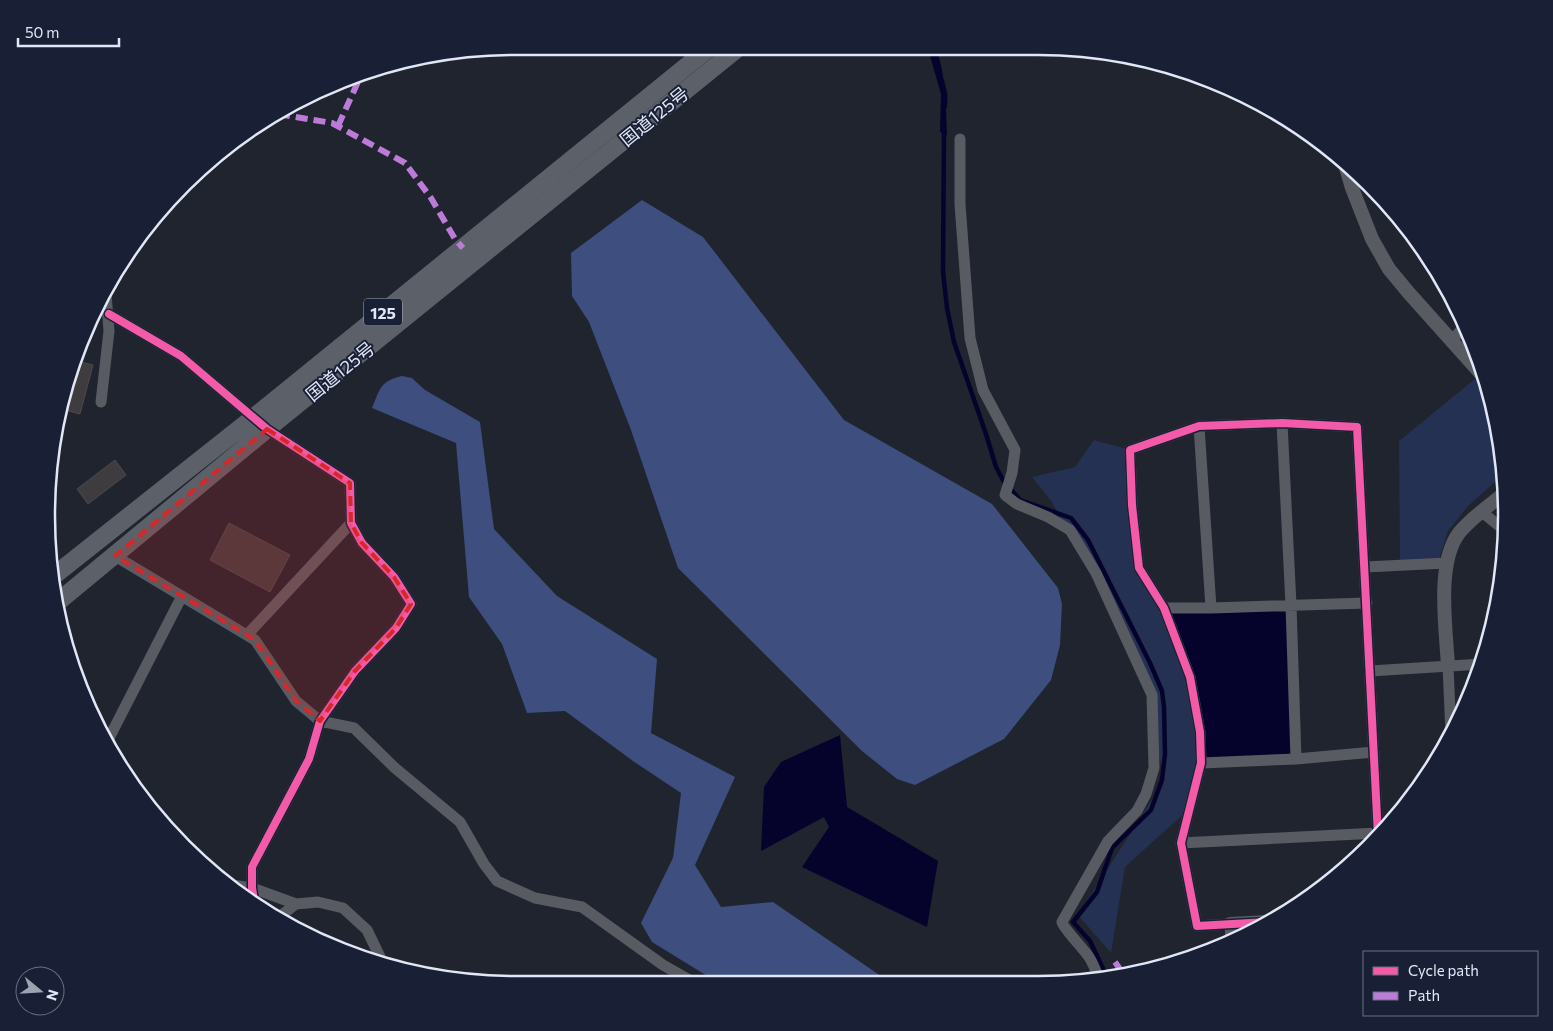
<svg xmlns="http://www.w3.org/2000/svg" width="1553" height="1031" viewBox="0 0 1553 1031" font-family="Commissioner,'Noto Sans JP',sans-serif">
<rect width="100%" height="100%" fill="#1f242f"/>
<!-- green -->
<path fill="#253153" d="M1475,379L1492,401L1504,474L1469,505L1448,531L1439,559L1400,561L1399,441Z
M1094,440L1130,450L1139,568L1164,608L1200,732L1189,809L1125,867L1111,953L1078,915L1164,781L1144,675L1052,502L1032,477L1075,467Z"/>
<!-- forest -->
<path fill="#3d4e7f" d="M642,200L703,237L844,420L992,504L1058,588L1062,604L1060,645L1051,680L1004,739L915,785L897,779L862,751L678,568L631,430L589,322L572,296L571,253Z
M402,376L412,378L425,390L480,422L494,529L557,596L657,659L651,733L735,777L695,865L721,907L773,902L891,983L717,982L652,942L641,923L673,858L681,793L633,761L565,711L527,713L502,644L469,597L456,443L372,408C380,389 380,381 402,376Z"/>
<!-- water -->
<path fill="#05032b" d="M928,49H936C946,74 946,108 947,135L940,132L941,94Z
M1289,608L1294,760L1197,763L1199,703L1164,612Z
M840,735L847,807L938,861L927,927L802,867L829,827L824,817L761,851L764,787L781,762Z"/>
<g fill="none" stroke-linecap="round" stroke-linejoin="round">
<!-- stream -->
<path stroke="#05032b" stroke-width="4.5" d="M942,81L945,94V106
M944,128L943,271L947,308L954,342L986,434L996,467L1004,482L1020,500L1071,518L1088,540L1150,663L1162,691L1164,707L1165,754L1162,780L1151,810L1112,848L1097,892L1073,922L1090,941L1107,977"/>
</g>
<!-- building -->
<path fill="#3f3c3f" stroke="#4d494c" d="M76,361L93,365L80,414L65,410Z
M115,460L126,475L88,504L77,489Z
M229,523L290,555L270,592L210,560Z"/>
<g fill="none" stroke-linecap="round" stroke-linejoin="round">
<!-- minor -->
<path stroke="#585b61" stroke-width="11" d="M960,139V204L970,338L983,390L1015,450L1012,473L1005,495L1017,504L1048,517L1070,530L1096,573L1152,695L1154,768L1146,794L1137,811L1108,841L1062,922C1063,928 1084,949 1089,957C1093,963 1096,971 1099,979
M109,314L181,356L267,429L350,483L351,523L362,543L394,577L411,604L396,628L355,671L320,721L309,759L252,867V888L254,900
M1451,341L1465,326
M101,402L109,331L106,294
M1282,423L1291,605L1296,759
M1199,426L1211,608
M1482,512L1504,530
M115,556L255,640L296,701L320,721L354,728L395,768L460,822L484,864L497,881L535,898L582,907L663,965L693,982
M1365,567L1447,563
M1164,608H1211L1367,603
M247,635L351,523
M1448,666L1451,734
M1370,671L1482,664
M106,744L182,596
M1201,763L1296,759L1374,752
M1181,843L1378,833
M232,885L252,888L296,904L318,902L343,908L367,930L381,959
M279,917L296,904
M1231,942L1230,924L1197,926L1181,843L1201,763L1200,732L1190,677L1164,608L1139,568L1132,505L1130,450L1199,426L1282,423L1357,427L1378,836"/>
<!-- tertiary -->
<path stroke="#585b61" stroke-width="14" d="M1344,161L1352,188L1372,239L1389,269L1408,292L1484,377
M1448,666C1446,629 1436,563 1459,533C1472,517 1490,505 1506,492
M1230,924L1268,922"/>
<!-- trunk -->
<path stroke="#5c6068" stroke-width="18" d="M56,574L254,417L709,48
M59,601L267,429L738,48"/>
<!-- quiet -->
<path stroke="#bd7bd9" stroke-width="6" stroke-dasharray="12 6" stroke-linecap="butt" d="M278,114L332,123L405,163L431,198L455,239L463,248
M338,126L362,73
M1115,962L1124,975"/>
<!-- cycleway casing -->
<g stroke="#192035" stroke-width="11">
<path id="cycleway" d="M109,314L181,356L267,429L350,483L351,523L362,543L394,577L411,604L396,628L355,671L320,721L309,759L252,867V888L254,900
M1268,922L1197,926L1181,843L1201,763L1200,732L1190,677L1164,608L1139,568L1132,505L1130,450L1199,426L1282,423L1357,427L1378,836"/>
</g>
<!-- cycleway -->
<use href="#cycleway" stroke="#f35aa7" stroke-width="8"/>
</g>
<!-- marked area -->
<path fill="#d62828" fill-opacity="0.2" stroke="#d62828" stroke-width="4" stroke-dasharray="10 6" stroke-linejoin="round" d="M267,429L350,483L351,523L362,543L394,577L411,604L396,628L355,671L320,721L296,701L255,640L115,556Z"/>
<g text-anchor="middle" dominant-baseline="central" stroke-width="4" stroke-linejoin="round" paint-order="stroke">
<!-- shield labels -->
<rect fill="#192035" stroke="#a5abbc" stroke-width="1" x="364" y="298.5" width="38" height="27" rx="4"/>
<g font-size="16" font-weight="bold" fill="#e1e7f6">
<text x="383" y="312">125</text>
</g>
<!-- street labels -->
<g font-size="18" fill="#e1e7f6" stroke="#192035">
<text transform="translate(654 116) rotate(-39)">国道125号</text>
<text transform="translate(340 371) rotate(-39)">国道125号</text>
</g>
</g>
<!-- crop -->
<path d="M0 0H1553V1031H0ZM515 55H1038A460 460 0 0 1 1498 515V516A460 460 0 0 1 1038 976H515A460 460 0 0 1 55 516V515A460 460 0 0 1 515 55Z" fill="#192035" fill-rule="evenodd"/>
<path fill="none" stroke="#e1e7f6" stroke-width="2.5" d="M515 55H1038A460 460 0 0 1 1498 515V516A460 460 0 0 1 1038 976H515A460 460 0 0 1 55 516V515A460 460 0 0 1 515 55Z"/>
<!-- legend -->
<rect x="1363" y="951" width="175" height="65" fill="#192035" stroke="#697082"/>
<rect x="1373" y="967" width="25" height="8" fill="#f35aa7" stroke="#697082"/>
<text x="1408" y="976" font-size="15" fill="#e1e7f6">Cycle path</text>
<rect x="1373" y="992" width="25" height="8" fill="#bd7bd9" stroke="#697082"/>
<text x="1408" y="1001" font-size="15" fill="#e1e7f6">Path</text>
<!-- north arrow -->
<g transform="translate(40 991) rotate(108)"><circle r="24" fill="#192035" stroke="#697082"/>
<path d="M0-4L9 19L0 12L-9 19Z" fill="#9da3b0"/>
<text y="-8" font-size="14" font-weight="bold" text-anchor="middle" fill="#e1e7f6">N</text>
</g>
<!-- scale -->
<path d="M18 38v8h101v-8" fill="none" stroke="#e1e7f6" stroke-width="2.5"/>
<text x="25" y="38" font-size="15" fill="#e1e7f6" stroke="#192035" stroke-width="4" paint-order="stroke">50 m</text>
</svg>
